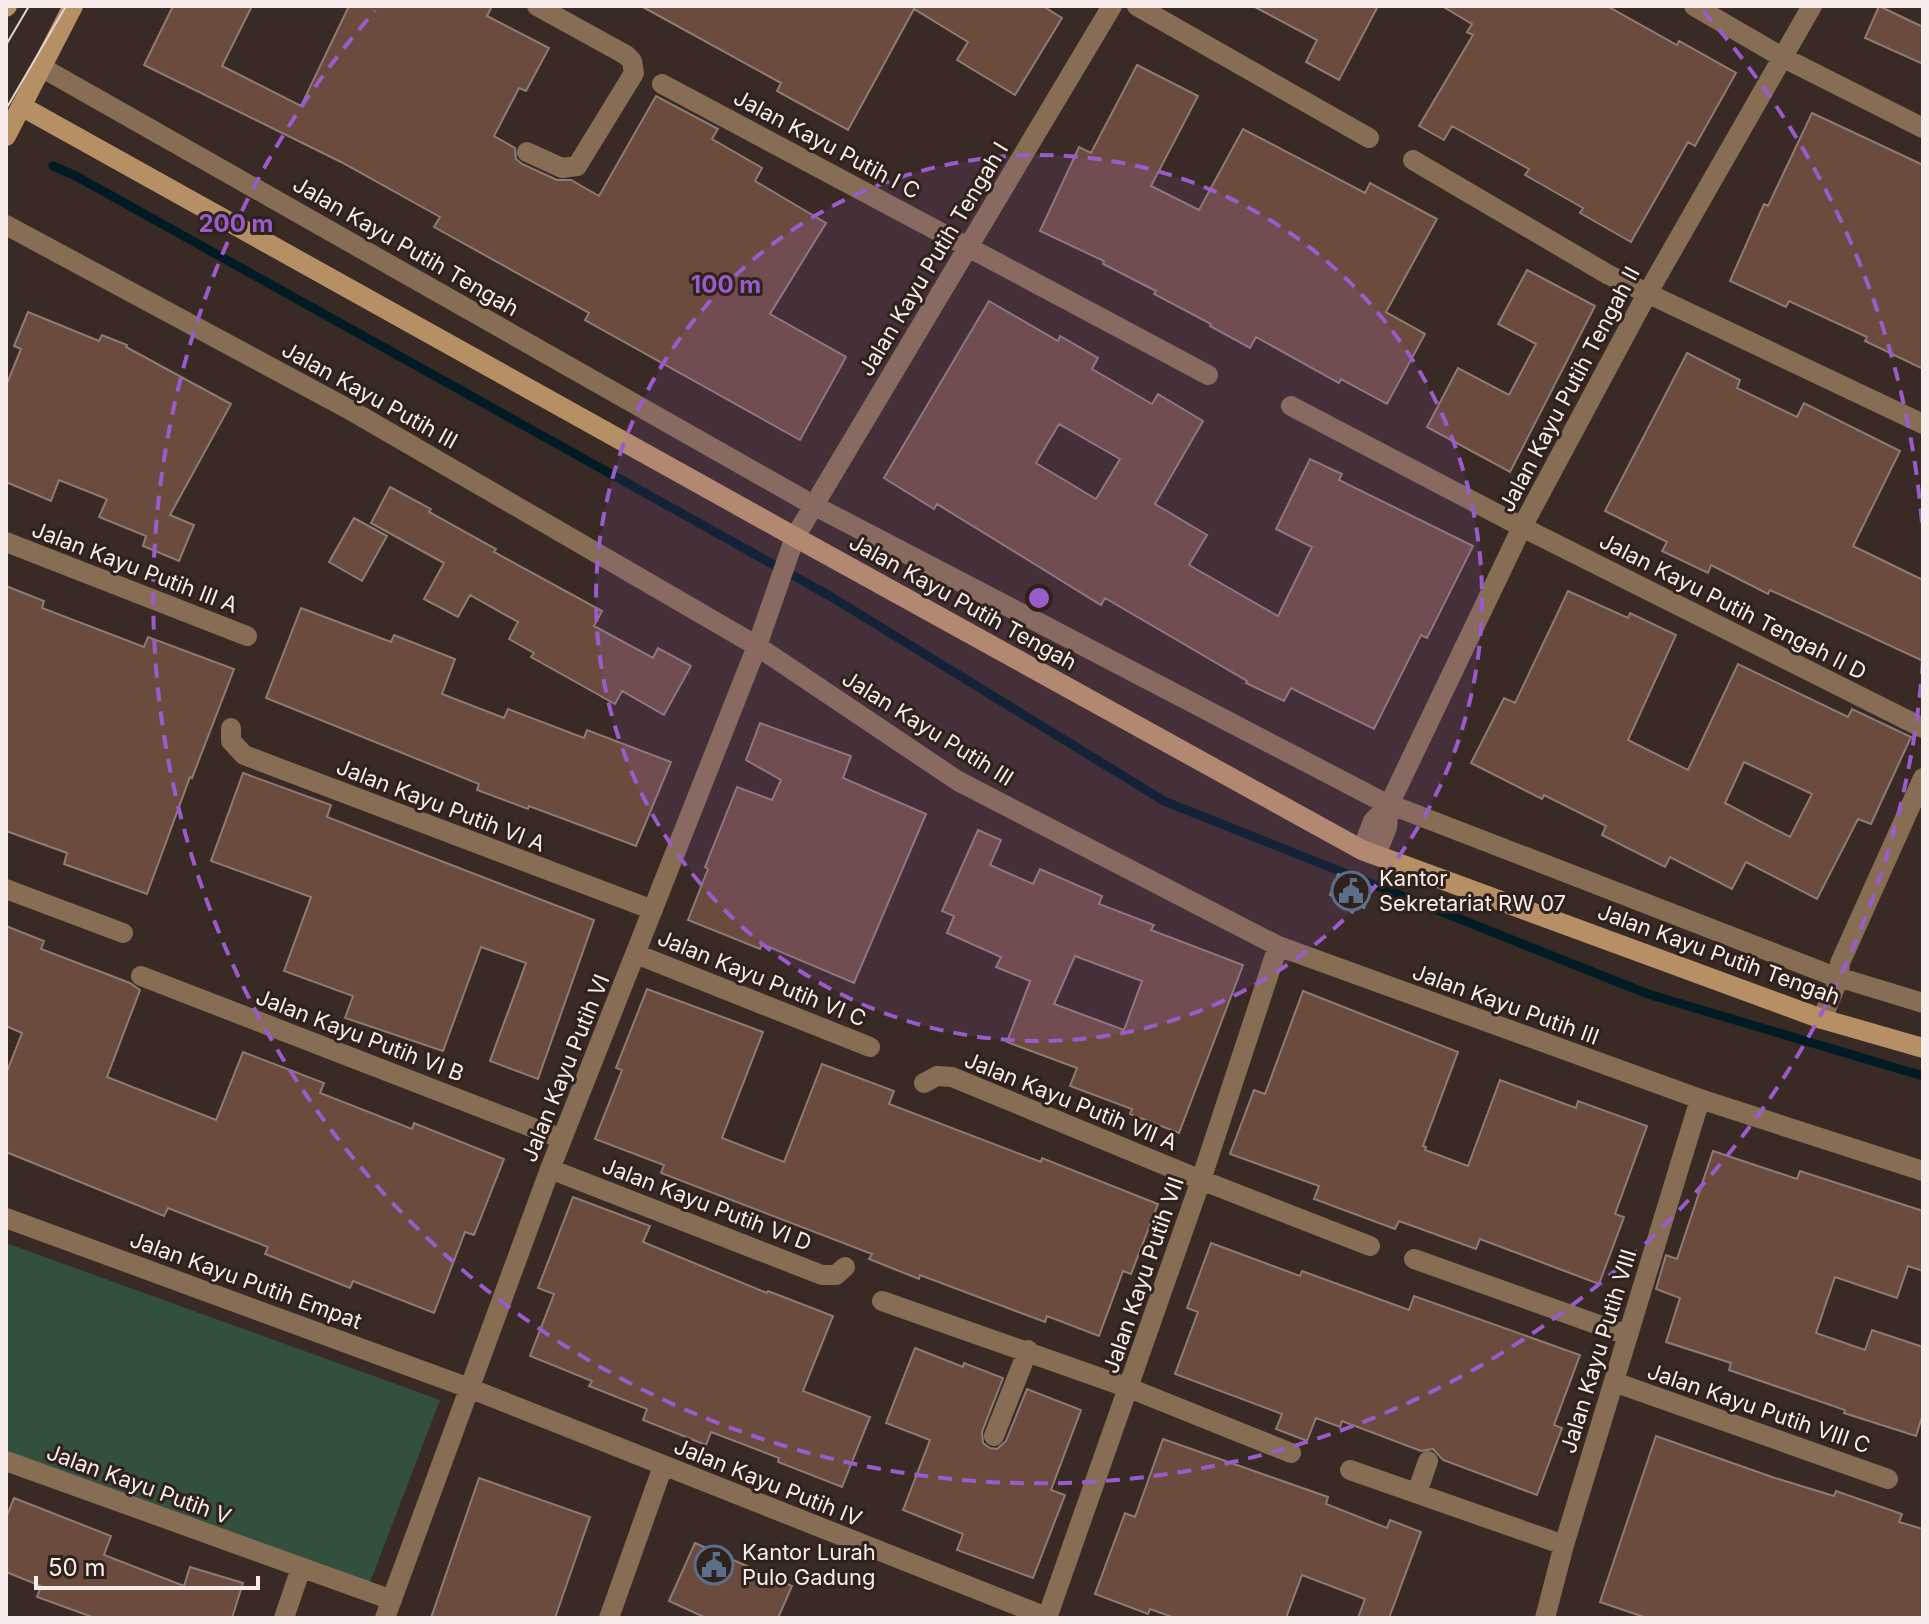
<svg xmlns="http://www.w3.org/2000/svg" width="1929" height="1624" viewBox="0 0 1929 1624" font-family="Inter,sans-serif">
<rect width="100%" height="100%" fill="#392a25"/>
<!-- green -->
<path fill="#33503f" d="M6,1243L440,1400L369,1585L6,1465Z"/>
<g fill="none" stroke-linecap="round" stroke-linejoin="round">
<!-- stream -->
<path stroke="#001b23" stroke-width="9" d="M53,166L76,176L830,596L1164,801L1648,994L1923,1076"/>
</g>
<!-- building -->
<path fill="#6c4b3f" stroke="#8d7b75" stroke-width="2" fill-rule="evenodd" d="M173,6H252L222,66L301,106L349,6H492L487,16L549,48L526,91L519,88L494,136L515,148L516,159L522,164L557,180H571L599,196L656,96L718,129L712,139L762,168L755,181L826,223L770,314L846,357L800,440L585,320L589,313L434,227L440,217L341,162L144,65Z
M641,6H1043L1062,18L1015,95L957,60L968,42L914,9L848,130L777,91L781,83Z
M1253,6H1378L1339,80L1306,62L1317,40Z
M1442,6H1607L1677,45L1679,41L1736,73L1695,146L1688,142L1631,242L1580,213L1583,208L1525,175L1529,169L1452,126L1444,140L1419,126L1473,35L1467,32L1472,24Z
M1879,6L1923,27V64L1865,38Z
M1137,65L1198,96L1151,186L1199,210L1243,129L1365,193L1370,183L1437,219L1386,312L1425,334L1387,404L1341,379L1339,383L1256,337L1250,348L1210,326L1211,324L1154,294L1156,291L1103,264L1104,261L1040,231L1079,147L1091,153Z
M1812,113L1923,165V369L1865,341L1867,337L1789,301L1786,307L1730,281L1764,204L1768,206Z
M1527,270L1595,306L1510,472L1427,427L1458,368L1509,395L1536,344L1498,324Z
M989,301L1058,341L1060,336L1098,358L1092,369L1152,404L1158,394L1203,421L1155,504L1207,535L1189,565L1278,616L1312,547L1276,529L1310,459L1342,474L1339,480L1473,546L1427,638L1421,635L1374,729L1291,688L1284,701L1246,683L1247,681L1105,598L1101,605L937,504L934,509L884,478ZM1059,424L1120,459L1096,499L1036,463Z
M28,312L99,341L102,335L127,345L126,347L231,404L170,515L194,525L179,561L143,546L146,536L99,517L107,499L59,480L51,501L6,482V386L21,349L14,346Z
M1687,353L1740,380L1737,388L1797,417L1804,403L1900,451L1853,546L1923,580V661L1770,590L1768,594L1711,565L1708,573L1662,551L1667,542L1605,511Z
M390,487L431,509L429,512L496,549L494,552L602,611L594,626L653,658L658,648L691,666L664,715L622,691L615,704L531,657L534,653L509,639L518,622L470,595L458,617L424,599L444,563L371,523Z
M354,518L387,536L362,581L329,562Z
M6,586L44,601L42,608L144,647L148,637L234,669L192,778L190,777L147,894L64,864L67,853L6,831Z
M1568,591L1628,618L1630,613L1676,635L1628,740L1688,770L1738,664L1848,717L1852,709L1911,737L1871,824L1858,819L1817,899L1746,862L1732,889L1670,857L1665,867L1602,835L1606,826L1544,795L1542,799L1471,763L1504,698L1515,703ZM1744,762L1812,794L1790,837L1725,803Z
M301,608L391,642L394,635L455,659L442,694L504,718L508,709L584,738L587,730L671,762L636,846L529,806L528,809L477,790L479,784L266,698Z
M760,723L851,756L843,778L926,814L854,983L762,944L760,949L688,920L708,869L705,867L737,787L772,800L781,780L746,760Z
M243,773L331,805L327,817L594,920L538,1079L490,1061L526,963L481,947L443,1051L345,1018L353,996L284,971L311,897L211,861Z
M978,830L1001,840L990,865L1033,884L1040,869L1102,896L1099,904L1154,925L1151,930L1243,965L1179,1133L1130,1114L1132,1109L1070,1086L1077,1068L1007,1042L1030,981L996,967L1001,957L947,933L954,916L942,911ZM1075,956L1142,981L1124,1030L1054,1004Z
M1338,874L1372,887L1364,908L1330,895Z
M6,926L44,941L41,949L130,983L140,990L107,1077L216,1120L243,1052L324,1083L320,1093L412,1129L414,1123L504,1159L474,1235L465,1232L434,1313L353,1281L350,1288L265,1254L268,1247L168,1208L164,1216L6,1152V1074L22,1033L6,1026Z
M647,989L763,1032L722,1138L784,1162L822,1064L894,1091L889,1104L1041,1162L1042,1158L1158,1204L1131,1274L1123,1271L1099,1336L1047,1316L1045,1322L920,1275L919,1279L869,1259L872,1254L661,1173L664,1165L595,1139L622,1070L616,1068Z
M1303,991L1458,1052L1423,1146L1426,1147L1425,1150L1468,1166L1500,1080L1576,1108L1578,1101L1647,1126L1615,1214L1624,1217L1599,1284L1480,1239L1476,1249L1399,1221L1395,1229L1314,1199L1319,1186L1230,1154L1254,1090L1265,1094Z
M1713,1151L1797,1179L1800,1171L1923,1211V1271L1908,1266L1897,1298L1835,1277L1816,1333L1865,1350L1872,1330L1923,1347V1414L1916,1436L1844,1413L1845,1410L1729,1370L1731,1363L1666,1342L1680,1298L1656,1289L1666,1255L1677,1259Z
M573,1197L650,1226L643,1242L767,1293L768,1291L833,1316L803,1391L870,1417L842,1487L778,1462L779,1458L711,1432L706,1445L643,1420L647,1409L589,1386L592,1381L530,1356L554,1294L538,1288Z
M1211,1243L1300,1276L1302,1271L1409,1310L1414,1296L1580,1355L1554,1425L1562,1428L1537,1495L1443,1460L1433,1449L1421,1451L1342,1421L1340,1427L1316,1418L1307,1441L1276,1429L1282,1414L1175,1374L1198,1312L1187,1308Z
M915,1348L963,1367L964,1363L1003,1378L982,1432L983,1443L990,1448L997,1449L1006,1441L1027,1389L1081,1410L1051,1490L1065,1495L1033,1578L957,1550L963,1534L903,1510L930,1440L886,1423Z
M1656,1436L1772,1477L1834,1496L1836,1491L1902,1514L1899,1522L1923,1529V1618H1647L1600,1602Z
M1163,1439L1328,1497L1326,1504L1387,1528L1390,1520L1421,1532L1389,1618H1358L1365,1599L1302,1575L1286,1618H1175L1150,1609L1148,1614L1095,1594L1125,1513L1135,1517Z
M479,1478L590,1517L555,1618H431Z
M14,1498L111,1536L104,1555L184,1586L190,1567L243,1583L232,1618H95L37,1597L41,1586L6,1572V1518Z
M695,1543L792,1586L778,1618H706L669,1601Z"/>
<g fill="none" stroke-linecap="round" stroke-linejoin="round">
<!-- street -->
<path stroke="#866d53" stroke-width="20" d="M1137,6L1369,138
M1694,6L1782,57L1923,128
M41,67L813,505L1381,801L1828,974L1923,1003
M662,84L1208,375
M527,152L562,168L577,166L634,73L632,61L626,55L537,6
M1413,160L1609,275L1923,424
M6,225L352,411L757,646L958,781L1278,946L1700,1099L1923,1171
M1291,406L1522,527L1923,728
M6,542L247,636
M231,728V741L244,755L653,910
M1362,850L1373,821L1389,805L1522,527L1647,294L1812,6
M1376,855L1387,827L1389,805
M6,889L123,933
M636,954L870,1047
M141,976L562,1139
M1822,1019L1839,978L1840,963L1923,778
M924,1083L937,1076L952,1077L1201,1180L1370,1246
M550,1169L822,1275H836L845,1267
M6,1218L469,1388L1049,1618
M1414,1259L1627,1335
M882,1301L1129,1388L1291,1453
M1614,1382L1888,1479
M994,1436L1028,1350
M6,1461L392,1600
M1350,1470L1564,1545
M1417,1493L1428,1461
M284,1618L301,1568
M385,1618L550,1169L757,646L795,537L1112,6
M609,1618L663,1466
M1047,1618L1201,1180L1278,946
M1545,1618L1564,1545L1700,1099"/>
<!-- secondary -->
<path stroke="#b78f65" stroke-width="20" d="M6,7L7,6
M21,106L795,537L1362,850L1822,1019L1923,1048
M6,136L73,6"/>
<!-- tram -->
<path stroke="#dfd3d0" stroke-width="2" d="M6,45L29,6
M6,109L66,6"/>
</g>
<!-- distance rings -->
<circle cx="1039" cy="598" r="443" fill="#9a5cca" fill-opacity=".12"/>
<g fill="none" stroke="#9a5cca" stroke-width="4" stroke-dasharray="14 10">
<circle cx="1039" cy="598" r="443"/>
<path d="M1923 660A886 886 0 1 1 375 11M1703 11A886 886 0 0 1 1923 536"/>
</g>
<!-- icons -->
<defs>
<g id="civic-ring" transform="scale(2)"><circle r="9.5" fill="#2f211c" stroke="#5c6f8a" stroke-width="1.5"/><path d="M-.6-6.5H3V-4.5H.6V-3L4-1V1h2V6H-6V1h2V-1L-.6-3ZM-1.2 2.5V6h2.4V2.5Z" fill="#5c6f8a"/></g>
</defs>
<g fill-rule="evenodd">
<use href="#civic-ring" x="1351" y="891"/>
<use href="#civic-ring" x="714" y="1565"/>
</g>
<g text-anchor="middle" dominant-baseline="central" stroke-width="6" stroke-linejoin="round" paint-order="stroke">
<!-- street labels -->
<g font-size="22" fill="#f8edea" stroke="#2f211c">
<text transform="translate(827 144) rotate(28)">Jalan Kayu Putih I C</text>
<text transform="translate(406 246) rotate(30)">Jalan Kayu Putih Tengah</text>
<text transform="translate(933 259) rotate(-59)">Jalan Kayu Putih Tengah I</text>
<text transform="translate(1569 389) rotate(-62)">Jalan Kayu Putih Tengah II</text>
<text transform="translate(370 395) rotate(29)">Jalan Kayu Putih III</text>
<text transform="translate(135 567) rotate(21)">Jalan Kayu Putih III A</text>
<text transform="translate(963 602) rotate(29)">Jalan Kayu Putih Tengah</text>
<text transform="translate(1733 606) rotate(27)">Jalan Kayu Putih Tengah II D</text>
<text transform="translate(928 728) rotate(32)">Jalan Kayu Putih III</text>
<text transform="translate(441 805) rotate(21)">Jalan Kayu Putih VI A</text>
<text transform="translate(1719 954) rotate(20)">Jalan Kayu Putih Tengah</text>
<text transform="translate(762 978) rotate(22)">Jalan Kayu Putih VI C</text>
<text transform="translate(1506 1004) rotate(20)">Jalan Kayu Putih III</text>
<text transform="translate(360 1035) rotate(21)">Jalan Kayu Putih VI B</text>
<text transform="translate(565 1068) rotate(-68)">Jalan Kayu Putih VI</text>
<text transform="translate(1071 1101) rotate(22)">Jalan Kayu Putih VII A</text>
<text transform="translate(707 1204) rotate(21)">Jalan Kayu Putih VI D</text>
<text transform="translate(1143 1275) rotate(-71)">Jalan Kayu Putih VII</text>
<text transform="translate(246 1280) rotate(20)">Jalan Kayu Putih Empat</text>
<text transform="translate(1598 1351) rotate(-73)">Jalan Kayu Putih VIII</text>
<text transform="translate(1759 1408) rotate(19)">Jalan Kayu Putih VIII C</text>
<text transform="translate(768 1482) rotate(22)">Jalan Kayu Putih IV</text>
<text transform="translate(139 1484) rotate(20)">Jalan Kayu Putih V</text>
</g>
<!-- poi labels -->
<g font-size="22" fill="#f8edea" stroke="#2f211c" text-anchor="start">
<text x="1379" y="878">Kantor<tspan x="1379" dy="25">Sekretariat RW 07</tspan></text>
<text x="742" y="1552">Kantor Lurah<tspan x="742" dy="25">Pulo Gadung</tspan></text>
</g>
</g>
<circle cx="1039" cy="598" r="12" fill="#9a5cca" stroke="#2f211c" stroke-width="4"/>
<g font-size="24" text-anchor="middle" font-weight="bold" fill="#9a5cca" stroke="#2f211c" stroke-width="6" stroke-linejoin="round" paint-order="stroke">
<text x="236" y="232">200 m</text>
<text x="726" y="293">100 m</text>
</g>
<!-- border -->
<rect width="1929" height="1624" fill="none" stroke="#f8edea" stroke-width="16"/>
<!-- scale -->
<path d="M36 1576v12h222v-12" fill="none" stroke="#f8edea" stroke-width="4"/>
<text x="48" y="1576" font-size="24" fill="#f8edea" stroke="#2f211c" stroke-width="6" paint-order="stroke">50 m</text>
</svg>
